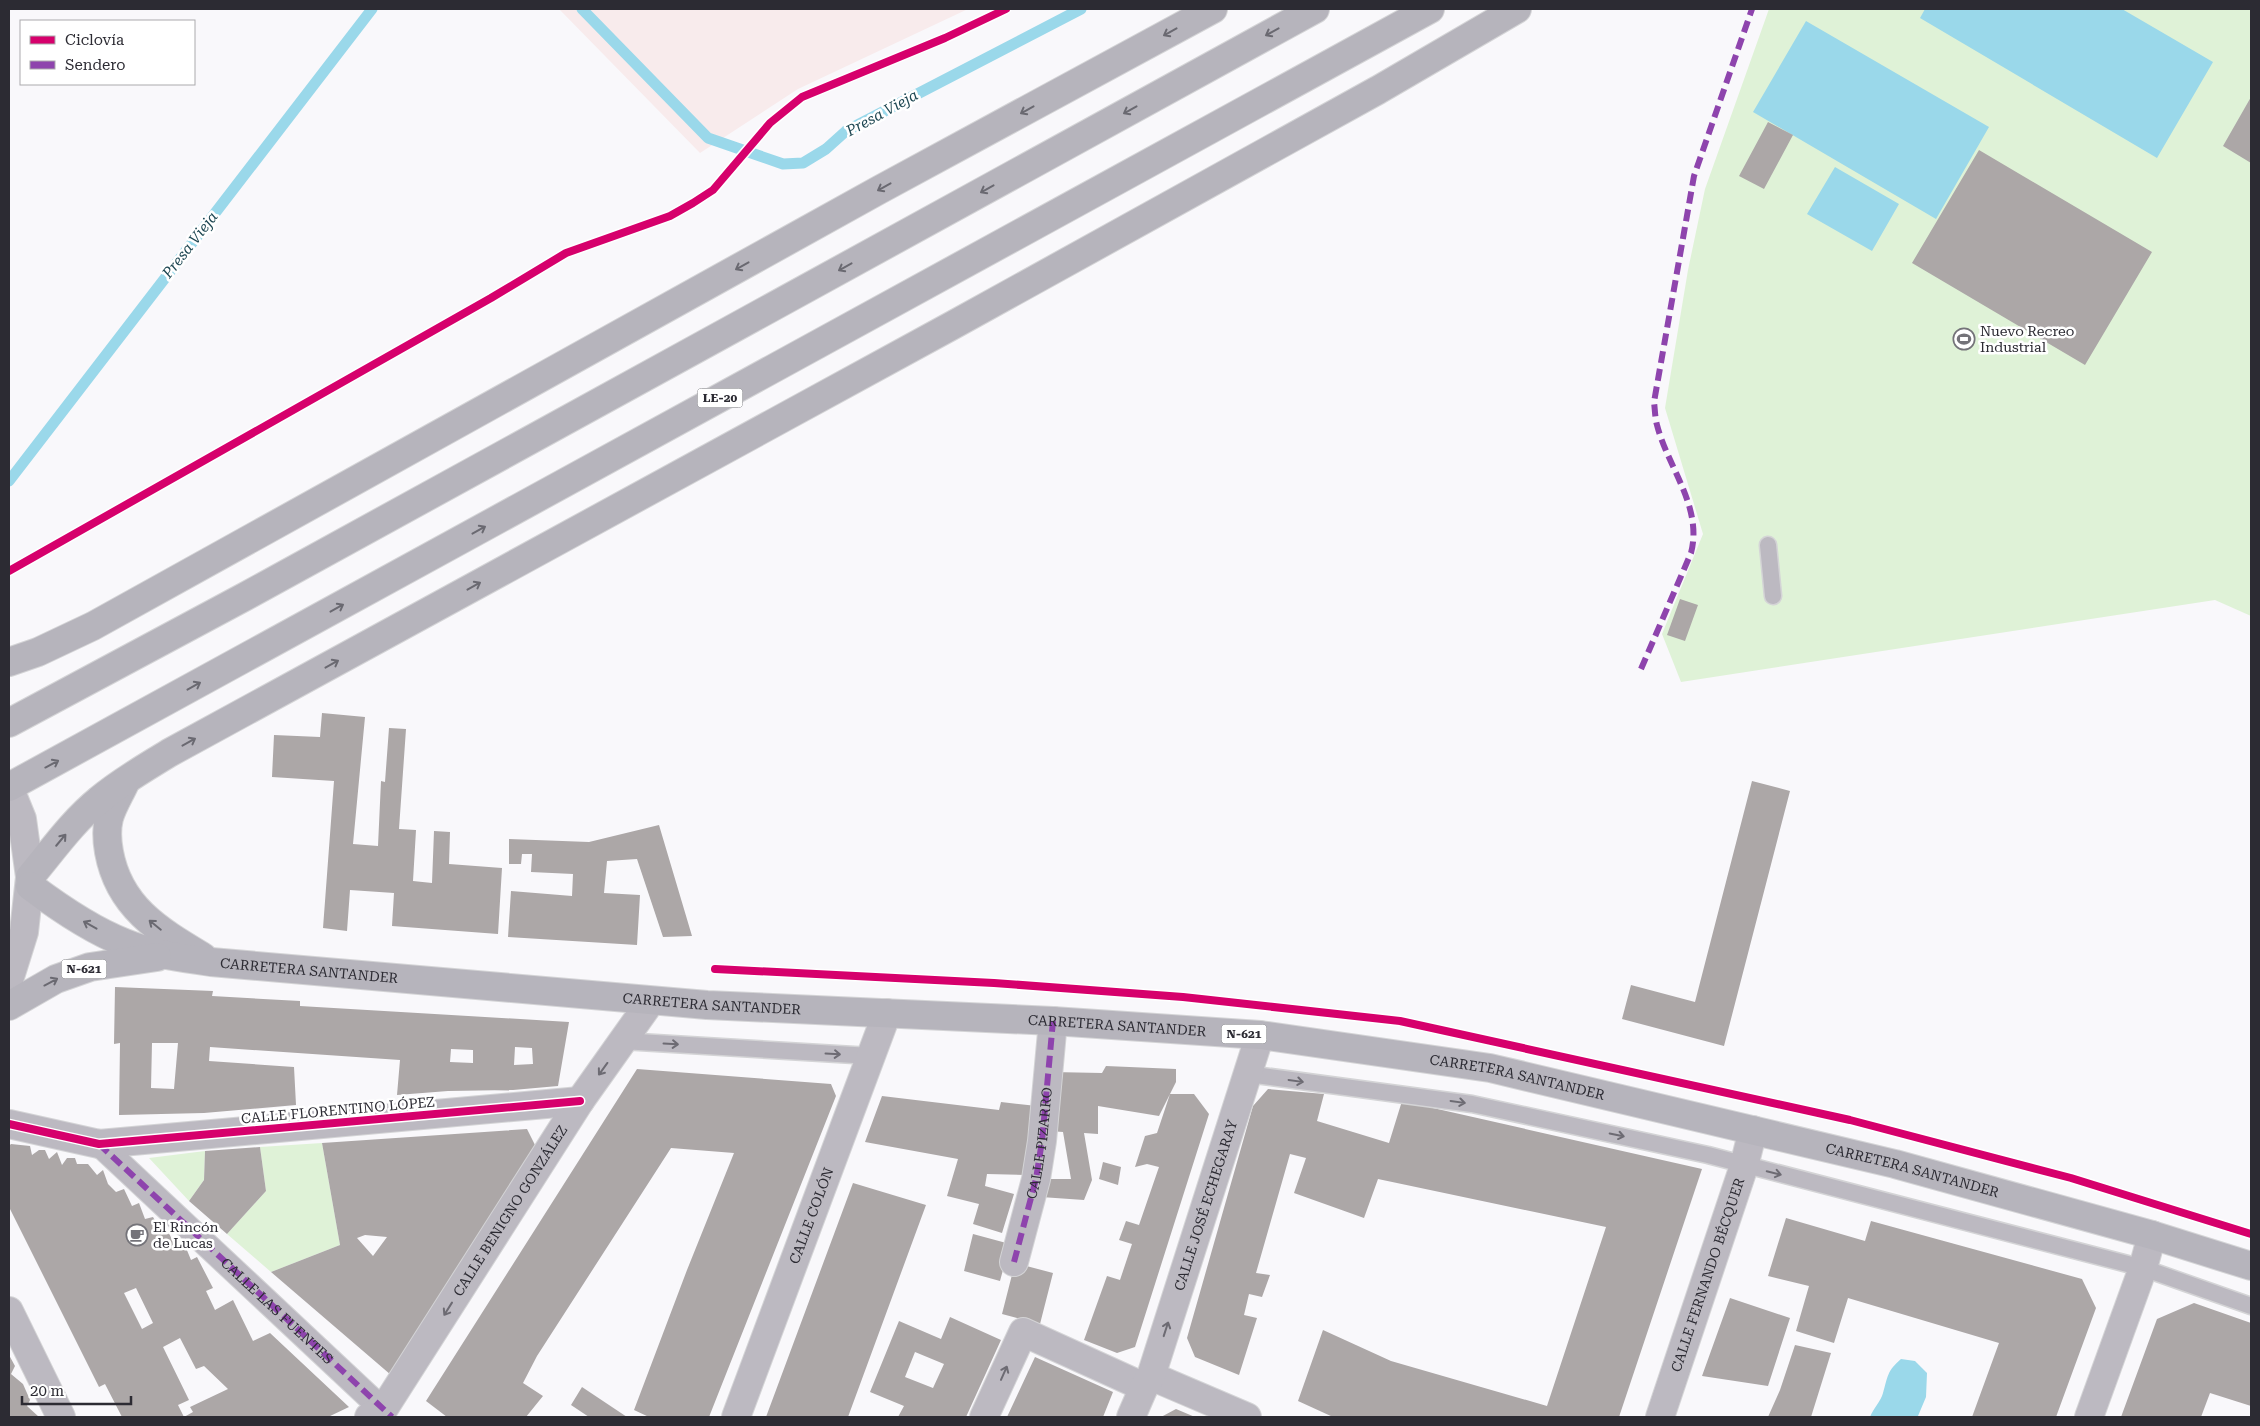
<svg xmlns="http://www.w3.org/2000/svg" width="2260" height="1426" viewBox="0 0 2260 1426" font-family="'Roboto Serif',serif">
<rect width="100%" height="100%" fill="#f9f8fb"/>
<!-- education -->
<path fill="#f8ebec" d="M559,9H968L798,89L700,153Z"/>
<!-- green -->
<path fill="#dff2d7" d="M1769,9H2251V616L2215,600L1681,682L1662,634L1703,534L1665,408L1688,270L1705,189Z
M322,1143L340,1245L271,1272L227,1234L266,1191L260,1147Z
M205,1151L204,1180L189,1201L149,1158Z"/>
<!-- water -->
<path fill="#9ad8ea" d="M1925,9H2122L2213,62L2157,158L1920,18Z
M1806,21L1989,127L1936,219L1753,112Z
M1835,167L1899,204L1872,251L1807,214Z
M1901,1359L1915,1361L1927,1373L1926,1397L1918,1416L1870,1417C1873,1409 1881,1401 1883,1393C1888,1376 1887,1371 1901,1359Z"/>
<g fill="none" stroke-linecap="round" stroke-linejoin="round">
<!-- stream -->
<path stroke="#9ad8ea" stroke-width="11" d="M582,9L708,138L783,164L803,163L826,149L846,131L1081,9
M9,481L372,9"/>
</g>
<!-- building -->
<path fill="#aca7a7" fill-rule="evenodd" d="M2251,97V163L2223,146Z
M1768,122L1793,135L1764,189L1739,176Z
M1979,150L2152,252L2085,365L1912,263Z
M1680,599L1698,605L1685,641L1667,635Z
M322,713L365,717L353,844L378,846L381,781L385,782L389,728L406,729L399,829L416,830L413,881L432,883L434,831L450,832L449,864L502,868L498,934L392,926L394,893L350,890L347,931L323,928L334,781L272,777L274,735L320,737Z
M1752,781L1790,791L1724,1046L1622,1019L1631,985L1695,1002Z
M659,825L692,936L663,937L637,859L607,861L604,893L640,895L637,945L508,937L511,891L572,896L573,874L531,872L532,854H522L521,864H509V839L589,842Z
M115,987L213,991L212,996L300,1001V1006L569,1022L558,1086L513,1090L448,1091L397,1095L400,1060L210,1047L209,1061L294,1067L296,1105L204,1113L119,1115L120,1043L114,1044ZM152,1043H178L174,1089L151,1088ZM515,1047L532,1048L533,1064L514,1065ZM451,1049L473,1050V1063L450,1062Z
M1106,1066L1176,1069V1082L1159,1116L1098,1106V1134L1084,1133L1092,1180L1084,1200L1041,1197L1046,1179H1071L1063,1132L1049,1131L1052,1072L1102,1073Z
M637,1069L831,1084L836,1096L709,1417H649L634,1410L687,1270L734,1153L671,1148L537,1356L523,1383L543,1396L526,1417H447L426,1401Z
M1268,1089L1324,1094L1317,1121L1389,1143L1402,1101L1702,1169L1619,1417H1333L1298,1401L1323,1330L1391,1361L1547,1406L1606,1227L1378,1179L1364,1218L1294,1193L1306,1158L1290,1154L1256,1273L1270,1275L1262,1297L1249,1294L1244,1315L1257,1318L1239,1375L1195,1357L1187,1338L1253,1106Z
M1170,1094H1194L1209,1114L1135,1347L1117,1353L1084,1340L1107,1276L1120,1280L1132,1244L1119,1240L1126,1221L1139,1225L1159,1167L1147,1164L1135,1167L1145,1136L1157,1133Z
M882,1096L999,1110L1001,1102L1037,1106L1026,1175L987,1174L985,1186L1014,1194L1002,1233L973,1224L979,1204L947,1196L958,1159L865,1142Z
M527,1129L535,1145L391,1375L271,1272L340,1245L322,1143ZM365,1235L387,1237L373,1256L357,1238Z
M11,1144L30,1146L32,1155L39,1150H45L49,1159L57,1152L62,1165L67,1158H75L77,1164H88L97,1175L103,1170L108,1184L116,1192L124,1189L132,1206L139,1203L145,1219L153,1217L162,1233L168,1230L175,1248L184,1243L191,1260L197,1257L213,1288L206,1291L215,1310L233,1300L253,1341L270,1333L349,1407L328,1417H122L105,1384L99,1387L9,1207V1146ZM136,1288L153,1323L142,1329L124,1293ZM180,1338L196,1369L204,1366L228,1389L190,1407L193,1412L184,1417L178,1405L189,1400L163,1347Z
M260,1147L266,1191L227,1234L189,1201L204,1180L205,1151Z
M1103,1162L1121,1167L1118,1185L1099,1179Z
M853,1183L926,1205L848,1417H766Z
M1786,1218L1865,1241L1871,1221L2082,1279L2096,1308L2056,1417H1972L1999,1343L1848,1298L1834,1343L1796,1331L1809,1286L1768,1276Z
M973,1234L1010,1244L1000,1281L964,1271Z
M1015,1263L1053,1273L1040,1324L1002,1314Z
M1730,1298L1790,1318L1768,1386L1702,1376Z
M2194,1303L2251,1323V1406L2210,1393L2201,1417H2121L2157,1319Z
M950,1317L1001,1340L966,1417H898L904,1406L870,1392L899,1321L941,1339ZM915,1352L944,1364L933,1388L905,1377Z
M1795,1345L1831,1353L1811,1417H1768L1780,1390Z
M9,1355L15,1366L11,1374L23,1384L30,1400L27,1406L39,1417H9Z
M1035,1357L1113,1392L1103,1417H1007Z
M582,1387L627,1417H589L571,1405Z
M1176,1409L1195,1417H1161Z"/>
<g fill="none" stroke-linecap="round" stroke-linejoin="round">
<!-- service casing -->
<g stroke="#d4d4d6" stroke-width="19">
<path id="service" d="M1768,545L1773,596
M622,1041L871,1056
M1248,1074L1472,1104L1708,1155L2143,1268L2251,1306"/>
</g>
<!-- pedestrian casing -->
<g stroke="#d4d4d6" stroke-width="26">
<g id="pedestrian">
<path id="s1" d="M99,1144L383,1410"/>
</g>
</g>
<!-- minor casing -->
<g stroke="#d4d4d6" stroke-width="30">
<g id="minor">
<path d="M9,1124L99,1144L580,1101"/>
<path id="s2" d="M1014,1262L1036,1179L1042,1141L1053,1021"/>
<path d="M1151,1376L1247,1417"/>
<path id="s3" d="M369,1417L383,1410L580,1101L651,1001"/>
<path id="s4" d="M736,1417L887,1013"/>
<path d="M984,1417L1023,1332L1144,1387"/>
<path id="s5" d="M1131,1417L1144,1387L1151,1376L1260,1035"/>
<path id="s6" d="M1660,1417L1744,1166L1753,1130"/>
<path d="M2089,1417L2143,1268L2152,1235"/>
</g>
</g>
<!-- tertiary casing -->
<g stroke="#d4d4d6" stroke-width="30">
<path id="tertiary" d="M9,787L22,819L30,877L24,932L9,980
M9,1311L61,1417"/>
</g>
<!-- trunk casing -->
<g stroke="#d4d4d6" stroke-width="30">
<g id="trunk">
<path d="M9,662L38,652L93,626L879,190L1213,9"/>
<path d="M9,723L246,596L1315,9"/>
<path d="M125,783C120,794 112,807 109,818C106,830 107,841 109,852C119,907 158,930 203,957"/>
<path d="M9,787L1430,9"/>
<path d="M30,877C52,851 72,822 99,800C120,782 145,768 169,753L953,325L1378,90L1517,9"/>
<path id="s7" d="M30,886C58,907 91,930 125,943C152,954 181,958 211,962L707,1005L1053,1021L1260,1035L1490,1068L1895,1164L2152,1235L2251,1266"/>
<path d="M9,1006L56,979L90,967L157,957"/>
</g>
</g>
<!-- service -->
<use href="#service" stroke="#bcb9c1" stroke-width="16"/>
<!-- pedestrian -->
<use href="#pedestrian" stroke="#bcb9c1" stroke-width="24"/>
<!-- minor -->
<use href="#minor" stroke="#bcb9c1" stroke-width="28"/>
<!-- tertiary -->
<use href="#tertiary" stroke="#bcb9c1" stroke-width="28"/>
<!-- trunk -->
<use href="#trunk" stroke="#b6b4bc" stroke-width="28"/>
<!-- quiet -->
<path stroke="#8e44ad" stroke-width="6" stroke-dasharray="12 6" stroke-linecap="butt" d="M1641,669L1691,553C1703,507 1668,468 1657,425C1655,418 1655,410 1654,402L1694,176L1752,9
M99,1144L392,1417
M1014,1262L1036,1179L1042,1141L1053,1021"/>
<!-- cycleway casing -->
<g stroke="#fff" stroke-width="11">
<path id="cycleway" d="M9,571L491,298L566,253L670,216L693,203L713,190L770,123L802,97L945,38L1006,9
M715,969L994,983L1183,997L1400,1021L1850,1120L2071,1178L2251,1234
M9,1124L99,1144L580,1101"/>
</g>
<!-- cycleway -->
<use href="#cycleway" stroke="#d6006c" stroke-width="8"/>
</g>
<!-- one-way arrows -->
<defs><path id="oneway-shaft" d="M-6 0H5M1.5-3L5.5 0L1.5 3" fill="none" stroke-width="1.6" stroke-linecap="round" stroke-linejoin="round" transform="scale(1.25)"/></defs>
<g stroke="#6a6971">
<use href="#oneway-shaft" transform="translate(1170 32) rotate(151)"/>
<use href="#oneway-shaft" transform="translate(1272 32) rotate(151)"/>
<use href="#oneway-shaft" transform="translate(1027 110) rotate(151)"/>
<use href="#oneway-shaft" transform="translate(1130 110) rotate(151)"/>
<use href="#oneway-shaft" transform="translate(884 187) rotate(151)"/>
<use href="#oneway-shaft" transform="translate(987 189) rotate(151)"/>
<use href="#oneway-shaft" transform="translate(742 266) rotate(151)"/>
<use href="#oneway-shaft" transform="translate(845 267) rotate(151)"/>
<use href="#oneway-shaft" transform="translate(479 530) rotate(-29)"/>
<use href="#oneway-shaft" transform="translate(474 586) rotate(-29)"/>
<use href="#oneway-shaft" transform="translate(337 608) rotate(-29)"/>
<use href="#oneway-shaft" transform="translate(332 664) rotate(-29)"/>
<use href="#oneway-shaft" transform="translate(194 686) rotate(-29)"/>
<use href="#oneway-shaft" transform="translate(189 742) rotate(-29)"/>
<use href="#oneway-shaft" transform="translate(52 764) rotate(-28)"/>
<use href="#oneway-shaft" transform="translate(61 840) rotate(-50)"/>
<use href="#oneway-shaft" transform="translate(90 925) rotate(-151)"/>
<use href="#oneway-shaft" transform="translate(155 925) rotate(-141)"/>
<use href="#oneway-shaft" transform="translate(51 982) rotate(-28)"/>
</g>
<g stroke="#6d6b73">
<use href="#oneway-shaft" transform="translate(671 1044) rotate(3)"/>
<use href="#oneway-shaft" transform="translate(833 1054) rotate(3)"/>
<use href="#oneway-shaft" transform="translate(603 1069) rotate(126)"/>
<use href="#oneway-shaft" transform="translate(1296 1081) rotate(8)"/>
<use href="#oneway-shaft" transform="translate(1458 1102) rotate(8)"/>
<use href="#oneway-shaft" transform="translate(1617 1135) rotate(12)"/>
<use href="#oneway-shaft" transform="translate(1774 1173) rotate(14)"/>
<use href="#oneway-shaft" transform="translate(448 1309) rotate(122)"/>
<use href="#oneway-shaft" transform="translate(1166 1329) rotate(-72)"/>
<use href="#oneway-shaft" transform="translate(1004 1373) rotate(-66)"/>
</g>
<!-- icons -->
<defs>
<g id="stadium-ring" transform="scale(1.125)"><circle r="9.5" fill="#fff" stroke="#747379" stroke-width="1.5"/><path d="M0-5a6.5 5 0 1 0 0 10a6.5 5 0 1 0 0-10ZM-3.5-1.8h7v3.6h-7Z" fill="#747379"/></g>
<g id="cafe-ring" transform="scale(1.125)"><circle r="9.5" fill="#fff" stroke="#747379" stroke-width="1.5"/><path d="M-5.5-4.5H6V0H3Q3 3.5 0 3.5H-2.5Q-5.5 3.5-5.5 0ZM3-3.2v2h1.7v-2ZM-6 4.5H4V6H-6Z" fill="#747379"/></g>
</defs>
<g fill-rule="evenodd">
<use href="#stadium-ring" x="1964" y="339"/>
<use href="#cafe-ring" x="137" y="1235"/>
</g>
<g text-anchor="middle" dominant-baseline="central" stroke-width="5" stroke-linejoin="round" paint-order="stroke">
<!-- shield labels -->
<g fill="#fff" stroke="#6b6b70" stroke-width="1">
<rect x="697.5" y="388.5" width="45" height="19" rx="4"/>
<rect x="61.5" y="959.5" width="45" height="19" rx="4"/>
<rect x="1221.5" y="1024.5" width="45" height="19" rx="4"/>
</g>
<g font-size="12" font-weight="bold" fill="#2c2b33">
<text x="720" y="398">LE-20</text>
<text x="84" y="969">N-621</text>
<text x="1244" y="1034">N-621</text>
</g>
<!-- poi labels -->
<g font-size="14" fill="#2c2b33" stroke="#fff" text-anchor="start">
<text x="1980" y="331">Nuevo Recreo<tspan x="1980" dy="16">Industrial</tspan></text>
<text x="153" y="1227">El Rincón<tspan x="153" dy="16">de Lucas</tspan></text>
</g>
<!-- street labels -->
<g font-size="14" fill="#2c2b33" stroke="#fff">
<text stroke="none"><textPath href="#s7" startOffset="298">CARRETERA SANTANDER</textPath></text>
<text stroke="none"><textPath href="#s7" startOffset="702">CARRETERA SANTANDER</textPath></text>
<text stroke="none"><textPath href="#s7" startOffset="1108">CARRETERA SANTANDER</textPath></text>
<text stroke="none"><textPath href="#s7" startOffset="1512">CARRETERA SANTANDER</textPath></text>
<text transform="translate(338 1110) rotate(-5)">CALLE FLORENTINO LÓPEZ</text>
<text stroke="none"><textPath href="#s2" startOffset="122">CALLE PIZARRO</textPath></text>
<text stroke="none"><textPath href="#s7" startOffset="1918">CARRETERA SANTANDER</textPath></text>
<text stroke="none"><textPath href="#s5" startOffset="225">CALLE JOSÉ ECHEGARAY</textPath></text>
<text stroke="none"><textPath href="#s3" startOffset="252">CALLE BENIGNO GONZÁLEZ</textPath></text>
<text stroke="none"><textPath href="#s4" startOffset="215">CALLE COLÓN</textPath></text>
<text stroke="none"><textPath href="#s6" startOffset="150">CALLE FERNANDO BÉCQUER</textPath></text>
<text stroke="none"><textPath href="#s1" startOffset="244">CALLE LAS FUENTES</textPath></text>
</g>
<!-- water labels -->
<g font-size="15" font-style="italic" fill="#1e4752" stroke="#fff">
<text transform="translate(882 113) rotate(-29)">Presa Vieja</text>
<text transform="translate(190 245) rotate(-52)">Presa Vieja</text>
</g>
</g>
<!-- border -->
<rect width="2260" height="1426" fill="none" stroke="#2c2b33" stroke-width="20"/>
<!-- legend -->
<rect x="20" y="20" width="175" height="65" fill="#ffffff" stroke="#abaaad"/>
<rect x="30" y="36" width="25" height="8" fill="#d6006c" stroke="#abaaad"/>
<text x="65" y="45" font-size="15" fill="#2c2b33">Ciclovía</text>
<rect x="30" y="61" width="25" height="8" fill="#8e44ad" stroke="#abaaad"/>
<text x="65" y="70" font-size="15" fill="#2c2b33">Sendero</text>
<!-- scale -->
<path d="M22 1396v8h109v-8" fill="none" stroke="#2c2b33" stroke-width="2.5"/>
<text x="30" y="1396" font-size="15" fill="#2c2b33" stroke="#ffffff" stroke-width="4" paint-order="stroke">20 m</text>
</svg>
